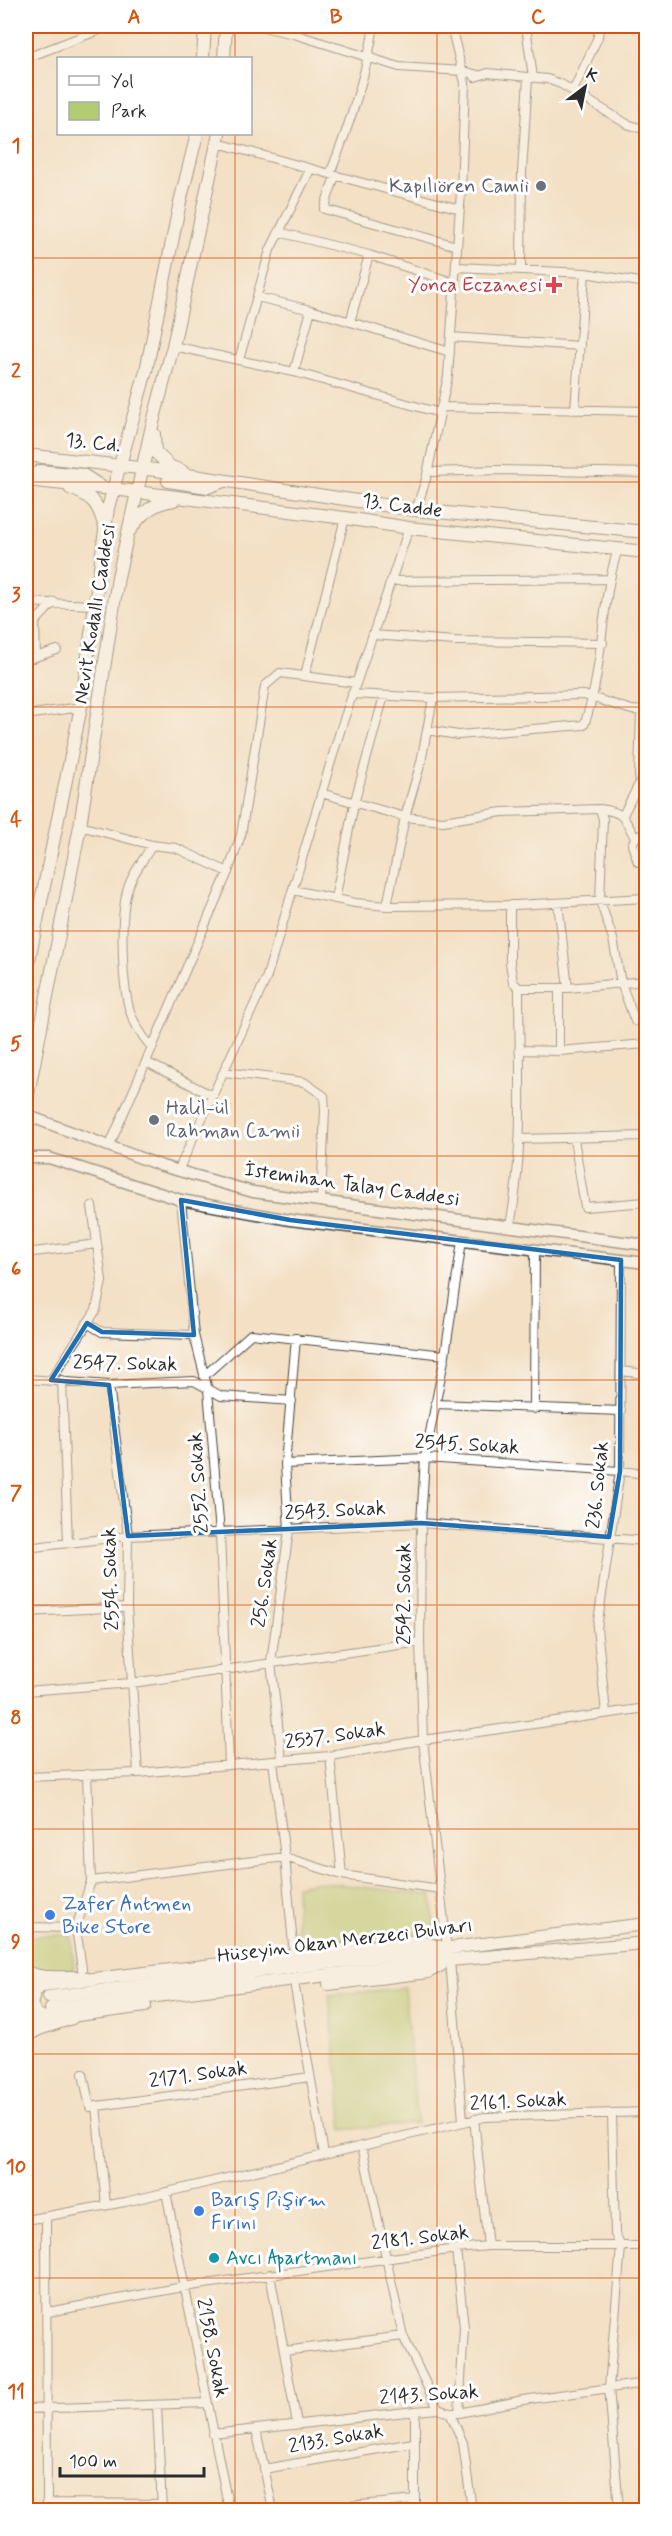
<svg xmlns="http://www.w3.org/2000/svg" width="672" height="2536" viewBox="0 0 672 2536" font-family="Mynerve,sans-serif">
<rect width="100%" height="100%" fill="#fff"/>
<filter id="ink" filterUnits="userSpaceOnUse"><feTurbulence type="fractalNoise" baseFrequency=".0167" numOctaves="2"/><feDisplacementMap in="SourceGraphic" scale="12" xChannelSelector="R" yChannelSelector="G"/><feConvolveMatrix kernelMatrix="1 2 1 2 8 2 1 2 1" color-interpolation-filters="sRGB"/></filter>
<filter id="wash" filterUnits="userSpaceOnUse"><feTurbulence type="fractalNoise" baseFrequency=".008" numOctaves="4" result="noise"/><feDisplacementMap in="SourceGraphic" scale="24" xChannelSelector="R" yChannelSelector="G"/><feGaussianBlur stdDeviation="1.35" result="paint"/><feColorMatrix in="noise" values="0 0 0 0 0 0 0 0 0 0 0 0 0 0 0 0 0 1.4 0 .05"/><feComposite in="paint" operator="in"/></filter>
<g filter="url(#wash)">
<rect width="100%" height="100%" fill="#f3e0c5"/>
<!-- green -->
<path fill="#b2cc72" stroke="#6e7c4e" stroke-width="1.5" d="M319,1882L432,1895L434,1926L425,1932L305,1941L297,1938L296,1886Z
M71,1935L74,1969L43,1971L26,1963V1936Z
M404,1988L417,2123L343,2130L329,1995Z"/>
</g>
<g filter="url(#ink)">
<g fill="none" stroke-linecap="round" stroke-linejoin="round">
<!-- primary-tunnel -->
<path stroke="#cbbca6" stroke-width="12" stroke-dasharray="12 6" stroke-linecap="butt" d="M26,2001L49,1997"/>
<!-- minor casing -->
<g stroke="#494642" stroke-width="10">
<path id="minor" d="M259,26L294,34L399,67L463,71L478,75
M526,26L533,78
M26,58L107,27
M475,77L488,73L547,79L561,84L627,124L646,130
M573,91L598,37L599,26
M217,145H225L330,174C349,126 366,77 374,26
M330,174L460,209
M335,176L324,209L457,246
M279,232L369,255L455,283
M456,267L585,273L646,283
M521,269L522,172L528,78
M257,297L311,310L450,352
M350,322L369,255
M451,337L580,346
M173,346L294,372L440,413
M239,360L270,250L310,170
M294,372L311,310
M441,407L646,411
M575,410L585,273
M428,472L500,470L646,473
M416,510L426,479L448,376L461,192L465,83L451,26
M391,581L608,579
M26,602L93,605
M373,635L455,641L603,643
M36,657L35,622L54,602
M26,660L57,650
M305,675L345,518
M352,694L433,698L584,695L632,710L646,711
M641,711L639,775L640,782L646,788
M26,715L81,707
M427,730L458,735L584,725C605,668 599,606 618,549
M321,793L405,817L443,821L502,812L600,809L603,819L600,901L613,939L621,983L635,1021
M600,809C624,812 624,817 635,838
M623,815L640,782
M80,826L152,845L176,848L228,872
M646,832L635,838L632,845L638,862L646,861
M293,890L355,903L387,906L515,905L646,898
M335,899L354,804L384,696
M558,903L568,988
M510,905V963L513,982L519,988C519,1067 525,1148 510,1226
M387,906L405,817L421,762L433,698
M519,988H568L646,981
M152,1048C142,1036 133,1023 129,1008C122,980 119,911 129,885C134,871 145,858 152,845
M519,1050L559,1051L646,1044
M559,1051V988
M146,1062L213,1096
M224,1072L304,1082L324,1096L325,1110L321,1200
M520,1139L646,1136
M574,1139L585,1207L646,1202
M109,1147L228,872L241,835L265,686L280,673L356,683
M178,1171L266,979L341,728L409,528
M181,1200L194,1335L208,1390L220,1533L229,1765
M26,1253L97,1244
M87,1323L102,1332L194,1335
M621,1371L646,1374
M204,1376L251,1334L445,1355
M26,1379L109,1385L194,1381L221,1396L292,1401
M51,1380L96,1310L102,1281L92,1206
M62,1380L68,1543
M109,1385L128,1536L127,1607L138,1773
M436,1404L621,1411
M534,1409L535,1249
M285,1464L425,1458L620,1471L646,1474
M26,1548L128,1536L421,1523L646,1541
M26,1612L127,1607
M26,1691L132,1683L420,1642
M606,1713L597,1628L620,1471L621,1260
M330,1756L342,1875
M282,1760L271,1662L289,1530L285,1464L296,1338
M273,1761L285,1857L294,1956
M26,1777L138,1773L330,1756L423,1740L646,1708
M91,1881L285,1857L342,1875L440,1889
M26,1927L76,1928
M447,1948L423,1740L420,1642L421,1523L425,1458L445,1355L462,1241
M450,1960L463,2121
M82,1969L76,1928L91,1881L87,1774
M295,1988L324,2154
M83,2074L90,2107L310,2077
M96,2106L106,2205
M612,2114L615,2234L621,2247L609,2387L619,2510
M474,2119L488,2246
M362,2146L403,2336L438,2409
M166,2192L229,2510
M46,2217L47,2510
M26,2220L125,2202L485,2117L646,2112
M456,2249L464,2328L459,2413
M270,2274L297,2424
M48,2312L183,2287L456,2249L488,2246H646
M284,2351L403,2336
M157,2405L162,2510
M26,2409L206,2403
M415,2411V2510
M450,2413L463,2443L472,2510
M256,2429L273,2510
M213,2434L415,2411L438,2409L450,2413H459L523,2400L646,2383
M264,2469L413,2443
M47,2503L162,2504
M306,2510L415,2500"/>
</g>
<!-- tertiary casing -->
<g stroke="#494642" stroke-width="13">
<path id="tertiary" d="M26,1115L162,1166L253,1192L646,1245
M26,1158H49L181,1200L290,1220L646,1263"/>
</g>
<!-- secondary casing -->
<g stroke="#494642" stroke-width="14">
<path id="secondary" d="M203,58L205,26
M224,58L226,26
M154,434L155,452L171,467L182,471
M26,455L156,470L416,510L646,532
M26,480L113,489L345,518L409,528L646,552
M26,480L40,471L83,475L100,486
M168,481L208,487L224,481
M70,488C92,496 98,503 104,525
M131,529C142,512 154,503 174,500
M26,974L81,707L108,508L146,371L180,202L197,134
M26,1105L80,826L118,577L151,430L173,346L219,134
M26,1112L28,1122L26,1138
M26,1972C45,1981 65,1975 85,1978
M26,2036L39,2029L72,2018"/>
</g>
<!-- primary casing -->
<g stroke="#494642" stroke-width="14">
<path id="primary" d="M329,1984L428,1972L441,1965
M43,1985L35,1991L31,2004L36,2014L47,2019
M26,1987L417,1941L440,1947
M49,1997L646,1924
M51,2009L450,1960L646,1943
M26,2022L145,2006"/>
</g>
<!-- minor -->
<use href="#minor" stroke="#fff" stroke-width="8"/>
<!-- tertiary -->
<use href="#tertiary" stroke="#fff" stroke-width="10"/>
<!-- secondary -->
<use href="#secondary" stroke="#fff" stroke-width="12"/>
<!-- primary -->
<use href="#primary" stroke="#fff" stroke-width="12"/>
</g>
</g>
<!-- marked area -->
<path d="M0 0H672V2536H0ZM181,1200L290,1220L621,1260L620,1471L609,1537L421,1523L128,1536L109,1385L51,1380L87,1323L102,1332L194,1335Z" fill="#f3e0c5" fill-opacity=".55" fill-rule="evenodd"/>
<path fill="none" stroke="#1f6fb2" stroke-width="4.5" stroke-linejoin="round" d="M181,1200L290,1220L621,1260L620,1471L609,1537L421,1523L128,1536L109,1385L51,1380L87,1323L102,1332L194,1335Z"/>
<!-- grid -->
<path fill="none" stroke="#d5540f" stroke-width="1.5" stroke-opacity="0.55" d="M235,26V58M437,26V2510M235,134V2510M26,258H646M26,482H646M26,707H646M26,931H646M26,1156H646M26,1380H646M26,1605H646M26,1829H646M26,2054H646M26,2278H646"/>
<!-- markers -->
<g fill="#6b7280" stroke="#fff" stroke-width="2">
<circle cx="541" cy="186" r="6"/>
<circle cx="154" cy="1120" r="6"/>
</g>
<path fill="#e0444e" stroke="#fff" stroke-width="2" d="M551 276h6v6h6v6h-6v6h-6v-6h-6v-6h6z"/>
<g fill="#3f7fe0" stroke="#fff" stroke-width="2">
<circle cx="50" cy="1915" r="6"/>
<circle cx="199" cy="2211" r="6"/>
</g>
<circle fill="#0f9aa8" stroke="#fff" stroke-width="2" cx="214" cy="2258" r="6"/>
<g text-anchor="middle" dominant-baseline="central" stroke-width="6" stroke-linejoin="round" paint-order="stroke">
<!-- worship labels -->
<g font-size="20" fill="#5b616d" stroke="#fff" text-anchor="end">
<text x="529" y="186">Kapılıören Camii</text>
<text x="166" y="1108" text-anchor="start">Halil-ül<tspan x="166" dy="23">Rahman Camii</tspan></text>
</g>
<!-- health labels -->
<g font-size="20" fill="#be3a42" stroke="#fff" text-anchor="end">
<text x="542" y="285">Yonca Eczanesi</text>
</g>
<!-- street labels -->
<g font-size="20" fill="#2b2b2b" stroke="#fff">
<text transform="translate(93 443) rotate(6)">13. Cd.</text>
<text transform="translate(402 506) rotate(8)">13. Cadde</text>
<text transform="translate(95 614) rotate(-81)">Nevit Kodallı Caddesi</text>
<text transform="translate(352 1185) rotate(8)">İstemihan Talay Caddesi</text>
<text transform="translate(125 1364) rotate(1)">2547. Sokak</text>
<text transform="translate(467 1445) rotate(3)">2545. Sokak</text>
<text transform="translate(199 1483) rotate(-94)">2552. Sokak</text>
<text transform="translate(598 1485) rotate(-84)">236. Sokak</text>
<text transform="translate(335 1511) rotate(-3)">2543. Sokak</text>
<text transform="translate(111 1579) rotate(-92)">2554. Sokak</text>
<text transform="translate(265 1583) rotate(-82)">256. Sokak</text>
<text transform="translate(404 1594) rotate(-90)">2542. Sokak</text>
<text transform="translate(335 1736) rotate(-8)">2537. Sokak</text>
<text transform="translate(345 1941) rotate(-7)">Hüseyin Okan Merzeci Bulvarı</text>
<text transform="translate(198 2075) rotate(-8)">2171. Sokak</text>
<text transform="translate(518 2102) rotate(-3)">2161. Sokak</text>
<text transform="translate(420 2238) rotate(-7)">2181. Sokak</text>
<text transform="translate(212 2348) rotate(79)">2158. Sokak</text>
<text transform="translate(429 2395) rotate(-4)">2143. Sokak</text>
<text transform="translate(336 2439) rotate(-10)">2133. Sokak</text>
</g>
<!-- shop labels -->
<g font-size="20" fill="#366cbe" stroke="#fff" text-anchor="start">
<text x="62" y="1904">Zafer Antmen<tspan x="62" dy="23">Bike Store</tspan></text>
<text x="211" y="2200">Barış Pişirm<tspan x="211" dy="23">Fırını</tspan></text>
</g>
<!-- culture labels -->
<g font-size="20" fill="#0d838f" stroke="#fff" text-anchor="start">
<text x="226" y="2258">Avcı Apartmanı</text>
</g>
</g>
<!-- margin -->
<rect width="672" height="2536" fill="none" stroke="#fff" stroke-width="66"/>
<!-- legend -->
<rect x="57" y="57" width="195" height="78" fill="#ffffff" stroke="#aaaaaa" stroke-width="1.5"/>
<rect x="69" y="76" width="30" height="9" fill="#ffffff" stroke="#aaaaaa" stroke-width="1.5"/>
<text x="111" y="87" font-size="18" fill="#2b2b2b">Yol</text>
<rect x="69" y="102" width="30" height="18" fill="#b2cc72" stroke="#aaaaaa" stroke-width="1.5"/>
<text x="111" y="117" font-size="18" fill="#2b2b2b">Park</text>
<!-- north arrow -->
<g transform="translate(585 87) rotate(32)" stroke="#ffffff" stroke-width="4.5" paint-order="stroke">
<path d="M0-4.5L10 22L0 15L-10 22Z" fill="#2b2b2b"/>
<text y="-9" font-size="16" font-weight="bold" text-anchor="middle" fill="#2b2b2b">K</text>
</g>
<!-- scale -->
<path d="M60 2467v9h144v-9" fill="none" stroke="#2b2b2b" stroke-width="3"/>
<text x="69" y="2467" font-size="18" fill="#2b2b2b" stroke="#ffffff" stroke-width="4.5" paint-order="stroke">100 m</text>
<rect x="33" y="33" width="606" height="2470" fill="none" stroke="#d5540f" stroke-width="2"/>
<g font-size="20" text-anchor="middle" font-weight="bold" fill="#d5540f">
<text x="134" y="23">A</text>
<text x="336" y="23">B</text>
<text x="538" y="23">C</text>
<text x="16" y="152">1</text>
<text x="16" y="377">2</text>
<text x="16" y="601">3</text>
<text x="16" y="826">4</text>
<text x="16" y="1050">5</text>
<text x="16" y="1275">6</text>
<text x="16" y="1499">7</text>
<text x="16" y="1724">8</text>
<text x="16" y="1948">9</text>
<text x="16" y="2173">10</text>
<text x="16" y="2398">11</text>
</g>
</svg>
